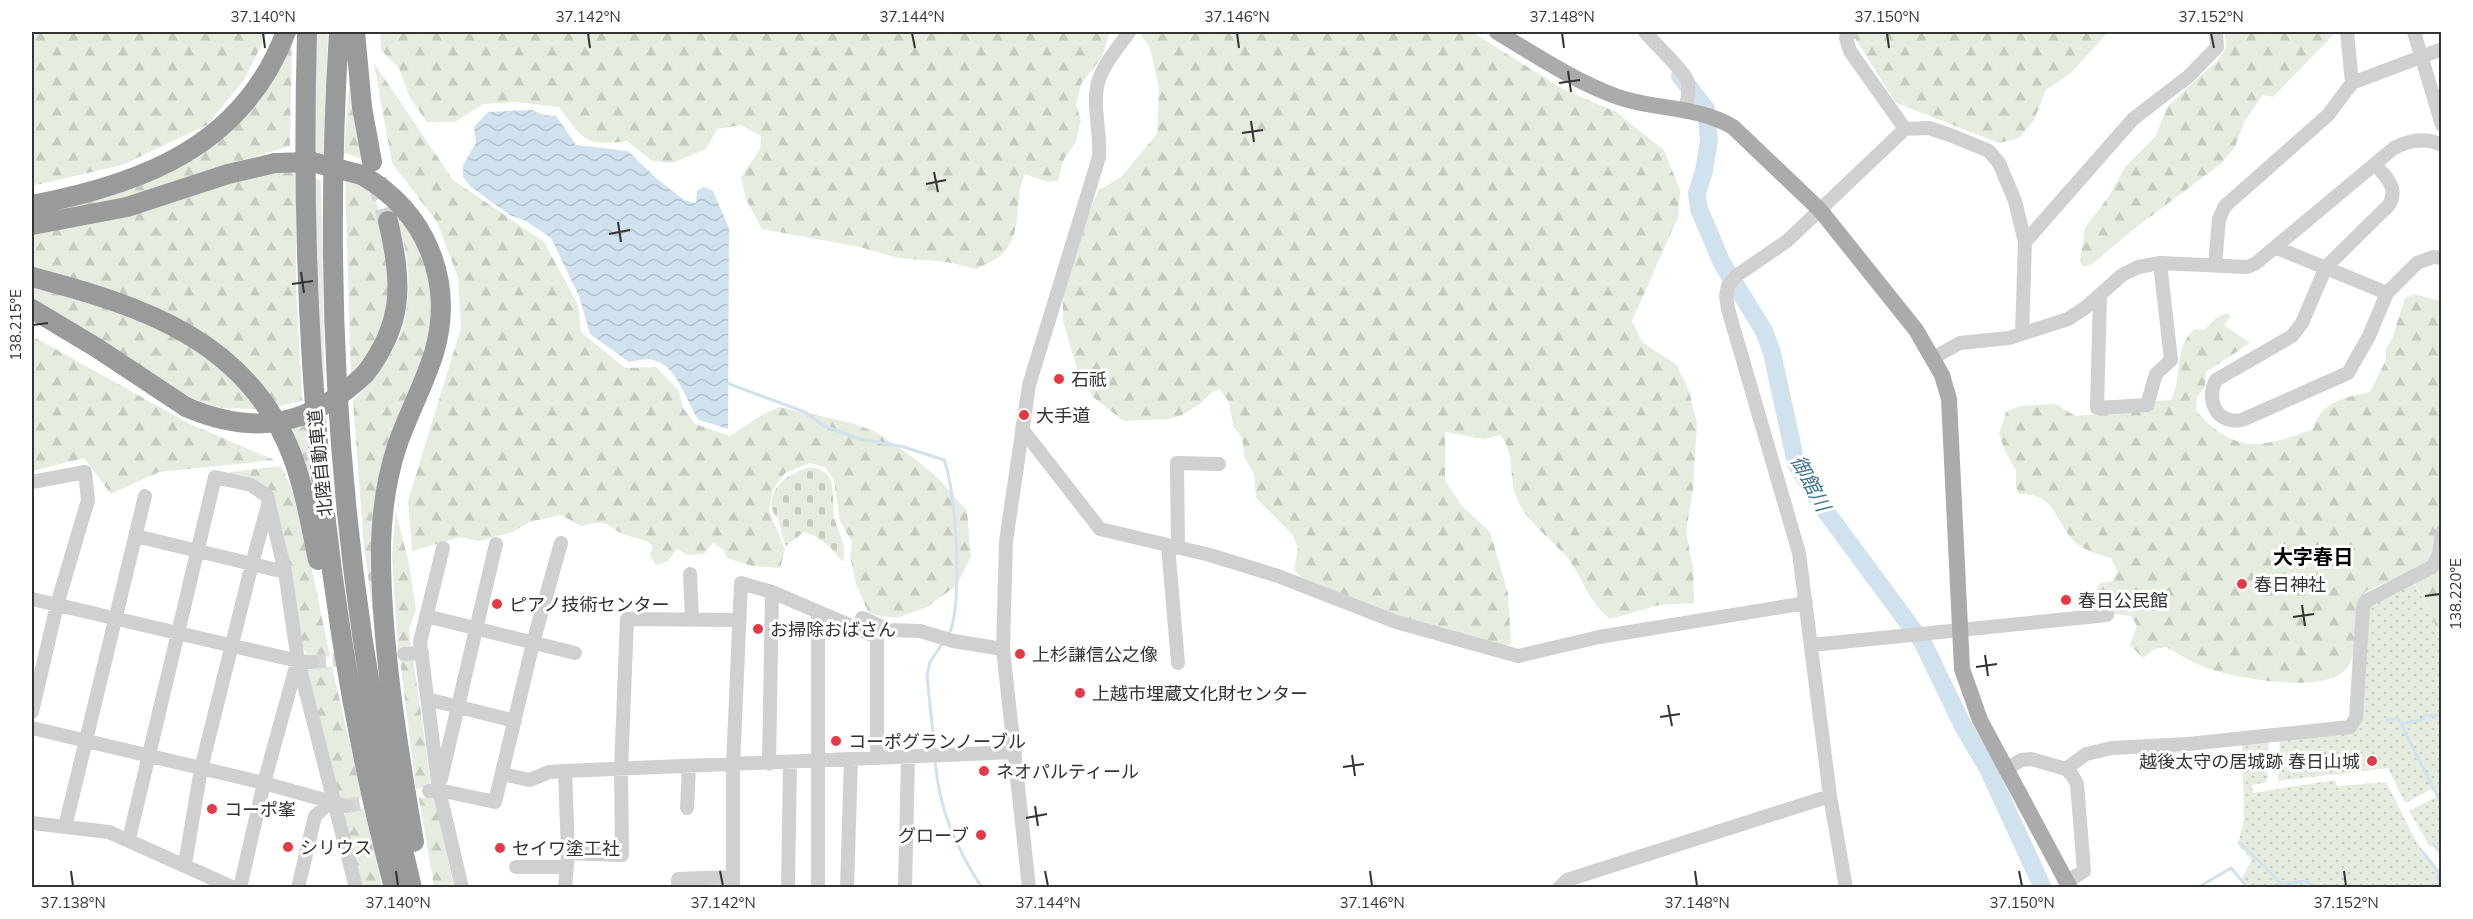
<svg xmlns="http://www.w3.org/2000/svg" width="2473" height="919" viewBox="0 0 2473 919" font-family="Mulish,'Noto Sans JP',sans-serif">
<defs>
<pattern id="forest-firs" width="22" height="20" patternUnits="userSpaceOnUse" patternTransform="scale(1.5)"><rect width="22" height="20" fill="#e6ecdf"/><path d="M5 1l3.5 6h-7zM16 11l3.5 6h-7z" fill="#c6cbc0"/></pattern>
<pattern id="cemetery-stones" width="16" height="16" patternUnits="userSpaceOnUse" patternTransform="scale(1.5)"><rect width="16" height="16" fill="#e6ecdf"/><path d="M2 7V4a2 2 0 0 1 4 0v3zM10 15v-3a2 2 0 0 1 4 0v3z" fill="#c6cbc0"/></pattern>
<pattern id="park-dots" width="8" height="8" patternUnits="userSpaceOnUse" patternTransform="scale(1.5)"><rect width="8" height="8" fill="#e6ecdf"/><path d="M2 2h.1M6 6h.1" fill="none" stroke="#c6cbc0" stroke-width="1.8" stroke-linecap="round"/></pattern>
<pattern id="water-waves" width="16" height="10" patternUnits="userSpaceOnUse" patternTransform="scale(1.5)"><rect width="16" height="10" fill="#cfe2ee"/><path d="M0 5q4-4 8 0t8 0" fill="none" stroke="#b2c2cd"/></pattern>
</defs>
<rect width="100%" height="100%" fill="#fff"/>
<!-- grass -->
<path fill="#e6ecdf" d="M313,32H328L323,159L309,158Z
M310,177L321,180L325,396L320,400Z"/>
<!-- forest -->
<path fill="url(#forest-firs)" d="M32,32H268L244,80L207,125L122,165L32,186Z
M380,32H1110L1102,57L1081,84L1076,105L1081,120L1076,142L1064,159L1058,181L1048,182L1025,174C1013,198 1024,228 1005,251C999,259 985,264 977,269L947,262L898,258L860,247L762,229L746,199L741,177L760,149L761,136L741,125L717,129L706,149L673,163L652,161L627,141C584,147 582,138 559,107L516,102L483,104L455,122H427L409,96L399,68L381,50Z
M1139,32H1472L1561,88L1616,112L1664,150L1680,190L1678,217L1632,321L1642,342L1677,365L1689,391L1697,423L1693,490L1686,531L1693,569L1694,603L1659,605L1610,619C1588,602 1583,577 1566,556C1549,537 1525,521 1516,496C1508,474 1516,454 1500,435L1484,439L1445,432V480L1462,506L1490,532L1508,593L1511,644L1497,649L1379,610L1302,578L1294,570L1298,548L1292,534L1256,498L1254,474L1245,459L1242,438L1233,426L1229,402L1220,389L1212,392L1201,403L1182,415L1169,419L1124,421L1093,397L1077,369L1063,321V294L1082,229L1098,191L1121,177L1157,134L1159,88L1150,48Z
M1851,32H2108L2072,72L2046,90L2034,120L2019,138L1999,143L1896,103Z
M2225,32H2336L2273,97L2263,95L2244,122L2235,147L2222,163L2135,228L2092,264L2083,267L2080,262L2085,228L2109,196L2125,167L2155,137L2168,106L2218,60L2226,48Z
M292,42L290,146L226,165L151,192L32,217V212L168,171Z
M351,60L366,160L344,153Z
M374,63L453,180L544,242L578,305L581,332L625,368L656,367L679,391L683,408L695,424L730,436L760,416L779,407L852,423L876,432L915,459L939,479L967,511L971,557L956,586L927,607L897,618L869,614L856,584L850,556L852,542L840,521L834,480L825,467L810,463L785,473L772,491L769,510L785,550L780,568L752,566L727,558L724,550L713,543L704,554L688,555L677,549L668,561L656,565L650,555L653,546C645,538 637,539 626,535C603,526 613,518 581,526L561,515L529,522L513,532L479,541L461,537L412,551L408,501L461,328L458,277L437,222L392,163Z
M296,170V285L302,401L275,407L226,350L32,270V230L227,179Z
M345,178L374,191C392,268 403,309 351,376Z
M401,218C435,270 443,315 418,375C414,385 407,394 403,403C398,413 396,424 394,434L378,652L364,546L353,401C370,383 386,365 397,342C414,306 411,254 396,219Z
M32,284L106,303L199,348L261,409L221,408L191,398L32,302Z
M2413,294L2441,301V643L2432,616L2410,574L2407,573L2366,591L2361,597C2359,619 2360,651 2346,669C2325,695 2236,678 2207,668C2193,663 2179,654 2166,647L2155,649L2143,658L2130,645L2137,626L2131,616L2105,613L2096,592L2100,583L2113,581L2117,571L2111,558C2099,555 2082,550 2073,540C2053,518 2056,494 2019,494L2016,487V470L2005,451L1999,434L2006,412L2020,406L2056,404L2075,416L2137,411L2153,401L2171,400C2183,379 2173,346 2195,329L2204,330L2216,318L2227,313L2230,317L2224,325L2250,343L2206,372L2205,387L2197,397L2196,411C2236,455 2262,448 2313,429C2322,400 2344,398 2370,392L2386,360V349L2392,339L2405,298Z
M32,336L190,424L274,460L159,472L111,494L84,458L32,471Z
M310,421V492L284,427Z
M281,466L299,506L330,657L307,654L302,646L281,526L271,493L224,473Z
M396,512L409,564L416,610L409,629L411,649L398,651L392,555Z
M413,658L430,777L429,786L416,789L400,659Z
M332,666L362,798L346,800L335,795L307,670Z
M434,797L454,887H434L419,798Z
M364,808L382,887H357L340,823L347,811Z"/>
<!-- cemetery -->
<path fill="url(#cemetery-stones)" d="M810,467C843,471 829,503 835,521C840,536 848,547 842,562C833,548 821,537 804,532L786,546C782,538 782,531 779,522C779,519 776,517 774,514C763,489 791,472 810,467Z"/>
<!-- park -->
<path fill="url(#park-dots)" d="M2411,585H2415L2432,616L2441,644V856L2433,845L2430,847L2409,811L2436,797L2432,789L2405,803L2388,768L2278,781L2280,739L2353,732L2360,726L2370,603Z
M2269,740L2267,782L2252,785L2253,793L2335,780L2337,786L2386,782L2417,843L2441,875V887H2251L2243,880V876L2252,860L2238,845L2244,818L2242,744Z"/>
<!-- water -->
<path fill="url(#water-waves)" d="M533,110L543,115L556,116L576,145L628,151L656,178L684,200L696,203L697,191L703,187L713,191L729,228L728,429L699,420C687,404 677,364 653,360C646,358 636,361 629,362L590,334L579,296L551,238L526,221L510,215L470,186L463,177V165L476,143L474,127L488,112Z"/>
<g fill="none" stroke-linecap="round" stroke-linejoin="round">
<!-- stream -->
<path stroke="#cfe2ee" stroke-width="3" d="M724,382L805,412L822,425L856,438L904,447L944,460C956,489 964,610 948,636
M2387,720L2398,718L2442,805
M2401,724L2424,719V716L2442,715
M935,753L927,676L930,662L942,644
M935,759C938,807 956,848 982,888
M2239,842L2282,884L2305,881L2318,888
M2433,844L2440,852
M2423,852L2440,874
M2197,888L2231,868L2248,888
M2434,888L2440,882L2437,877L2440,874"/>
<!-- river -->
<path stroke="#cfe2ee" stroke-width="18" d="M1680,76L1706,109L1709,140L1704,171L1697,193L1699,209L1722,263L1764,331L1772,353L1796,463L1821,505L1923,643L1963,726L1988,769L2043,888"/>
<!-- minor-tunnel -->
<path stroke="#d6d6d6" stroke-width="14" stroke-dasharray="14 7" stroke-linecap="butt" d="M312,662L355,658
M346,806L380,800"/>
<!-- highway-tunnel -->
<path stroke="#d6d6d6" stroke-width="20" stroke-dasharray="20 10" stroke-linecap="butt" d="M377,179L388,221"/>
<!-- minor -->
<path stroke="#d0d0d0" stroke-width="14" d="M1645,32C1654,43 1686,73 1688,82C1690,91 1687,101 1685,110
M1851,32L1846,38L1850,51L1905,129
M2414,32L2442,125
M2352,83L2442,49
M2375,165C2386,176 2399,188 2389,205L2326,267L2302,323L2292,336L2216,380C2205,400 2217,425 2242,420L2348,373L2369,336L2387,293L2417,263L2433,257L2442,258
M2025,242L2133,119L2189,76L2217,47L2216,32
M2277,248L2387,293
M2215,265L2219,219L2225,206L2328,115L2352,83L2347,32
M2100,295L2097,408L2147,405L2156,374L2171,360L2160,263
M1933,358L1960,343L2009,338L2068,319L2085,308L2122,275L2138,267L2160,263L2247,267L2255,264L2394,148C2409,140 2425,137 2442,145
M1022,429L1100,529L1210,555L1278,576L1396,622L1518,656L1599,637L1806,603
M32,482L85,472L88,500L57,605L32,712
M268,505L252,564L285,572
M136,536L252,564L201,769L185,864
M1168,546L1178,663
M443,548L420,642L439,790L462,888
M1178,548L1177,463L1219,464
M690,574L692,619
M32,599L298,661L312,662
M426,616L575,653
M862,618L889,630L920,631L953,641L1003,649
M1812,645L2107,615
M404,654L422,653
M427,699L515,721
M32,728L264,783L346,806
M769,764L772,592
M2066,769L2086,754L2112,748L2188,744L2350,727L2356,718L2363,607L2366,601L2432,567L2439,555L2442,532
M2005,770L2021,760L2031,759L2066,769L2072,775L2077,784L2084,871L2066,882
M502,774L530,780L549,772L565,771L1015,752
M441,779L496,544
M429,791L439,790L495,802L533,643L561,543
M687,808L689,767
M32,823L109,832L234,888
M65,827L145,496
M129,839L215,477L251,485L267,496L285,572L298,661L356,888
M568,853L622,855L621,770L627,619L737,620
M516,867H565
M240,888L264,783L297,663
M298,888L315,816L332,800
M565,888L568,853L565,771
M678,888V879L733,877
M733,888V766L741,583L772,592L877,637V758
M788,888L790,762
M818,888V613
M847,888L851,759
M905,888L908,757
M1029,888L1003,649L1006,541L1029,385L1099,157C1101,135 1092,103 1098,83C1103,64 1118,48 1129,32
M1559,888L1567,880L1830,796
M1846,888L1830,796L1799,553L1728,309L1726,296L1728,286L1736,276L1787,241L1905,129L1929,128L1950,135L1989,151L1999,163L2015,201L2025,242L2022,334"/>
<!-- major -->
<path stroke="#ababab" stroke-width="16" d="M1497,32C1535,55 1576,82 1618,97C1656,110 1698,106 1733,127L1820,210L1916,330L1942,375L1949,399L1962,669L1980,720L2070,888"/>
<!-- highway -->
<path stroke="#9a9a9a" stroke-width="20" d="M307,32C299,321 320,607 394,888
M339,32C321,319 342,608 412,888
M355,32L362,107L372,162
M362,175C426,212 455,281 434,353C424,385 408,414 397,446C387,476 382,512 381,544C380,639 398,748 414,842
M32,205C143,184 243,146 286,32
M32,225L127,207L228,174L275,163
M32,277C142,306 249,340 293,458C305,491 311,526 318,560
M32,309L97,348L186,407
M365,374C405,322 402,282 388,221"/>
<!-- highway-bridge -->
<path stroke="#9a9a9a" stroke-width="20" d="M275,163L312,162L362,175
M186,407C256,437 310,426 365,374"/>
</g>
<!-- ticks -->
<path fill="none" stroke="#333" stroke-width="2" d="M263,33L265,48M588,33L590,48M912,33L915,48M1237,33L1239,48M1562,33L1564,48M1887,33L1889,48M2211,33L2214,48M1568,71L1571,92M1559,83L1580,80M1251,121L1254,142M1242,133L1263,130M934,172L938,192M926,184L946,180M618,222L621,242M609,234L630,230M301,272L304,293M292,284L313,281M33,325L48,323M2425,596L2440,594M2302,605L2305,626M2293,617L2314,614M1985,655L1988,676M1976,667L1997,664M1668,705L1672,726M1660,717L1680,714M1352,755L1355,776M1343,767L1364,764M1035,806L1038,826M1026,818L1047,814M71,871L73,886M396,871L398,886M720,871L723,886M1045,871L1048,886M1370,871L1372,886M1695,871L1697,886M2019,871L2022,886M2344,871L2346,886"/>
<!-- markers -->
<g fill="#e63946" stroke="#fff" stroke-width="2">
<circle cx="1059" cy="379" r="6"/>
<circle cx="1024" cy="415" r="6"/>
<circle cx="2242" cy="584" r="6"/>
<circle cx="2066" cy="600" r="6"/>
<circle cx="497" cy="604" r="6"/>
<circle cx="758" cy="629" r="6"/>
<circle cx="1020" cy="654" r="6"/>
<circle cx="1080" cy="693" r="6"/>
<circle cx="836" cy="741" r="6"/>
<circle cx="2372" cy="761" r="6"/>
<circle cx="984" cy="771" r="6"/>
<circle cx="212" cy="809" r="6"/>
<circle cx="981" cy="835" r="6"/>
<circle cx="288" cy="847" r="6"/>
<circle cx="500" cy="848" r="6"/>
</g>
<g text-anchor="middle" dominant-baseline="central" stroke-width="6" stroke-linejoin="round" paint-order="stroke">
<!-- poi labels -->
<g font-size="18" fill="#333" stroke="#fff" text-anchor="start">
<text x="1071" y="379">石祇</text>
<text x="1036" y="415">大手道</text>
<text x="2254" y="584">春日神社</text>
<text x="2078" y="600">春日公民館</text>
<text x="509" y="604">ピアノ技術センター</text>
<text x="770" y="629">お掃除おばさん</text>
<text x="1032" y="654">上杉謙信公之像</text>
<text x="1092" y="693">上越市埋蔵文化財センター</text>
<text x="848" y="741">コーポグランノーブル</text>
<text x="2360" y="761" text-anchor="end">越後太守の居城跡 春日山城</text>
<text x="996" y="771">ネオパルティール</text>
<text x="224" y="809">コーポ峯</text>
<text x="969" y="835" text-anchor="end">グローブ</text>
<text x="300" y="847">シリウス</text>
<text x="512" y="848">セイワ塗工社</text>
</g>
<!-- street labels -->
<g font-size="18" fill="#333" stroke="#fff">
<text transform="translate(320 463) rotate(-96)">北陸自動車道</text>
</g>
<!-- water labels -->
<g font-size="20" font-style="italic" fill="#3f7597" stroke="#fff">
<text transform="translate(1811 483) rotate(62)">御館川</text>
</g>
<!-- neighbourhood labels -->
<g font-size="20" font-weight="bold" fill="#000" stroke="#fff">
<text x="2313" y="556">大字春日</text>
</g>
</g>
<!-- border -->
<rect width="2473" height="919" fill="none" stroke="#ffffff" stroke-width="66"/>
<rect x="33" y="33" width="2407" height="853" fill="none" stroke="#333" stroke-width="2"/>
<g font-size="15" text-anchor="middle" fill="#333">
<text x="263" y="22">37.140°N</text>
<text x="588" y="22">37.142°N</text>
<text x="912" y="22">37.144°N</text>
<text x="1237" y="22">37.146°N</text>
<text x="1562" y="22">37.148°N</text>
<text x="1887" y="22">37.150°N</text>
<text x="2211" y="22">37.152°N</text>
<text transform="translate(16 325) rotate(-90)" y="5">138.215°E</text>
<text transform="translate(2456 594) rotate(-90)" y="5">138.220°E</text>
<text x="73" y="908">37.138°N</text>
<text x="398" y="908">37.140°N</text>
<text x="723" y="908">37.142°N</text>
<text x="1048" y="908">37.144°N</text>
<text x="1372" y="908">37.146°N</text>
<text x="1697" y="908">37.148°N</text>
<text x="2022" y="908">37.150°N</text>
<text x="2346" y="908">37.152°N</text>
</g>
</svg>
